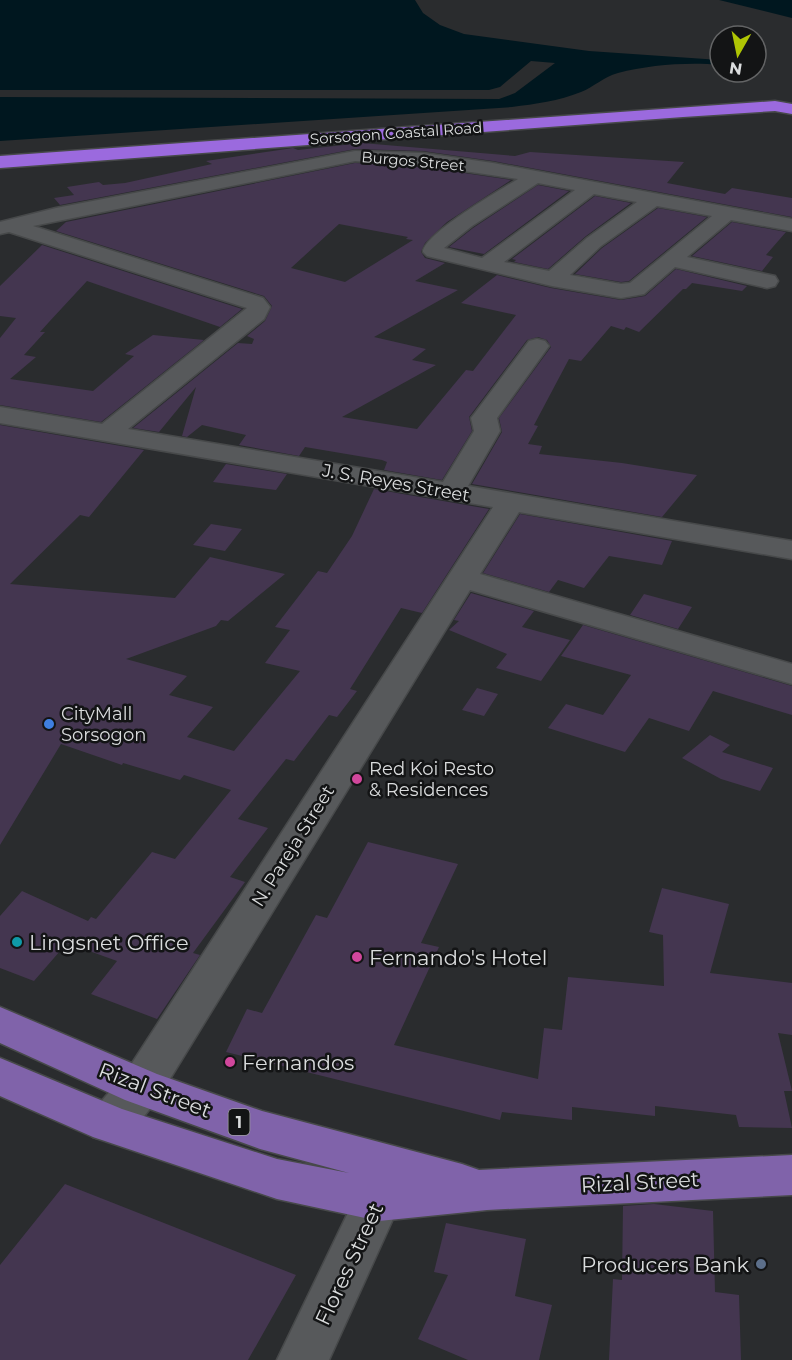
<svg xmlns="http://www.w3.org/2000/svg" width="792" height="1360" viewBox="0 0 792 1360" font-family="Montserrat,sans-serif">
<rect width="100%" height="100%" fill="#2a2c2e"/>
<!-- water -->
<path fill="#00171f" d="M0,0H415L423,13L440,25L464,34L589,51L720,60V65C688,62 649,65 618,73C603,77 594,87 581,92C559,101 535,104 512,107L0,141Z
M719,0H792V18L788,17Z"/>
<!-- pier -->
<path fill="#2a2c2e" d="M531,61L555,63L515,93L499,99L0,97V90H489L500,87Z"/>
<!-- building -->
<path fill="#443650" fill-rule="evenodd" d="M362,143L515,156L530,152L684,162L667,183L725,194L732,188L792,198V217L493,161L423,151L355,149L60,205L54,198L74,195L67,187L99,182L103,185L125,183L212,164L206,161L293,148L298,150Z
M355,163L423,167L511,180L447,222L425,243L421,252L425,258L445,263L415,281L458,290L374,337L426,349L412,360L436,365L342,417L417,429L466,370L473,371L516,315L461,303L497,275L551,288L621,300L645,296L676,269L747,286L742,291L692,283L686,289H683L639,332L626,327L624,330L611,326L581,361L569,359L534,425L538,426L528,444L542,446L539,454L622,463L697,475L662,517L472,484L502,432L499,418L551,347L547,340L538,337L527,340L469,417L472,431L442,480L384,470L387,462L382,460L305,447L299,456L239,445L246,435L202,425L187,437L182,436L196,387L159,432L133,428L238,343L252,344L254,339L247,336L265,321L272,306L264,296L56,231L66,222ZM339,224L408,237L406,239L413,240L345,282L291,268Z
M538,185L569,191L484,254L449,247L473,228Z
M595,196L631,203L586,236L548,269L514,262L516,260L512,259Z
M658,208L707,217L629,281L621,282L575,274L602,248Z
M732,222L786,232L766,255L773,257L762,271L692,256Z
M42,245L242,309L220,327L87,281L49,322L40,332H45L24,355L36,357L10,379L93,391L134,356L125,354L153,335L204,340L101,422L0,405V338L16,318L0,316V286Z
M0,425L144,450L89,517L80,515L10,584L175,598L210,557L285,574L228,621L221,620L216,626L126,659L187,676L169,695L213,707L187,737L234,751L300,671L265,663L290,630L275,627L318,571L327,573L352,536L374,489L489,509L422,613L401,608L350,689L357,691L337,717L329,715L294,761L286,759L238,819L268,828L230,877L245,882L193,953L200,955L157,1019L91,994L117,961L67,943L34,981L0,968V916L22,891L88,921L91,917L96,919L152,852L175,859L231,790L184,775L180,780L123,763L122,765L61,744L0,845Z
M226,464L287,474L276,490L213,482Z
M520,514L672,541L662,565L609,556L584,588L558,580L549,592L483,573Z
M211,524L242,529L225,551L193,545Z
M471,593L534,611L522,627L570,640L541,681L496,668L507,654L449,630L459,621L454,620Z
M644,594L692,607L678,629L630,615Z
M583,625L792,686V715L713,691L689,731L649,718L625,752L548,728L566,704L603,715L631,675L561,656Z
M477,688L498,694L484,716L462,710Z
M710,735L730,745L722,752L773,768L760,791L721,779L682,758Z
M368,842L458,864L421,943L439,947L394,1045L538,1079L544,1028L562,1030L568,977L664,986L663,935L649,932L662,888L729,904L710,973L792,983V1035L778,1033L792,1091H784L792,1128L739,1127L736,1115L655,1106V1116L572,1107V1120L502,1112L500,1120L226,1052L247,1009L262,1013L316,915L327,918Z
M65,1184L296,1275L248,1360H0V1265Z
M654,1204L713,1211L715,1292L739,1295L741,1360H609L613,1279L622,1280L623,1206Z
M446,1223L526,1239L515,1296L552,1305L539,1360H468L418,1339L448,1275L434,1272Z"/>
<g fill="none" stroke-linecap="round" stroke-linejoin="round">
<!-- minor casing -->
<g stroke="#47494a" stroke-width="3">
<path id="minor" d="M355,151L423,153L493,163L792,219V231L731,220L687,257L775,276L778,281L775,286L767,288L675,267L644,294L621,298L552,286L427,256L423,252C424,234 500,190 518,179L423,165L355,161L33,226L263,298L270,307L264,319L128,429L443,482L474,431L471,418L475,413L529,341L537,339L545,341L549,346L497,418L500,431L468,486L792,541V559L519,512L480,574L792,664V684L470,590L157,1100C136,1124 128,1149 93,1137L86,1124L93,1111L125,1074L493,507L0,423V407L102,424L247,308L9,232L0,234V222L56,208ZM538,183L575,190L482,258L444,248L472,226ZM594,194L637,202L587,238L549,271L504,262ZM657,206L712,216L630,283L621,284L570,275L601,246Z
M389,1157L406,1163L412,1177L329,1360H277L372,1163Z"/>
</g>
<!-- major casing -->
<g stroke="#47494a" stroke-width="3">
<path id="major" d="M0,1007L157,1074L262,1111L462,1164L479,1170L792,1155V1195L487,1210L379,1221L277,1199L93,1137L0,1096V1058L122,1109L277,1159L349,1173L260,1149L125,1100L0,1043Z"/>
</g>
<!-- highway casing -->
<g stroke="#47494a" stroke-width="3">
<path id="highway" d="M775,101L792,104V114L775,111L683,117L0,168V156Z"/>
</g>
<!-- minor -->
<use href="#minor" fill="#57595b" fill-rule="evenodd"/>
<!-- major -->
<use href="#major" fill="#8063aa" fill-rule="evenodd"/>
<!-- highway -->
<use href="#highway" fill="#9b6ade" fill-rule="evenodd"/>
</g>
<!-- markers -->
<circle fill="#3f7fe0" stroke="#131415" stroke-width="2" cx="49" cy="724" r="6"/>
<g fill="#d1479c" stroke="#131415" stroke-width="2">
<circle cx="357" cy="779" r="6"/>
<circle cx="357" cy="957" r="6"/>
<circle cx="230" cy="1062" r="6"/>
</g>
<circle fill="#0f9aa8" stroke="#131415" stroke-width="2" cx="17" cy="942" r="6"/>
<circle fill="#5c6f8a" stroke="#131415" stroke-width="2" cx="761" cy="1264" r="6"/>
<g text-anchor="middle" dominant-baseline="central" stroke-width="5" stroke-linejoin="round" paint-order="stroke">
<!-- far-street labels -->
<g font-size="15" fill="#dadcdd" stroke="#131415">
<text transform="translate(396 133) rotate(-4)">Sorsogon Coastal Road</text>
<text transform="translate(413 161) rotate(5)">Burgos Street</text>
</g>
<!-- shield labels -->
<rect fill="#131415" stroke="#9ea0a1" stroke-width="1.5" x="228.5" y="1109" width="21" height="26" rx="4.5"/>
<g font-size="16" font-weight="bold" fill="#dadcdd">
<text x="239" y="1122">1</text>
</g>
<!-- street labels -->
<g font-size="18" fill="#dadcdd" stroke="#131415">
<text transform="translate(396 483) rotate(10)">J. S. Reyes Street</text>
<text transform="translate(293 846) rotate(-58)">N. Pareja Street</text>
</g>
<!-- poi labels -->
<g font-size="18" fill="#dadcdd" stroke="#131415" text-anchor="start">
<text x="61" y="714">CityMall<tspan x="61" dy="21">Sorsogon</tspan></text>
<text x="369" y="769">Red Koi Resto<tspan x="369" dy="21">&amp; Residences</tspan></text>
</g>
<!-- near-poi labels -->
<g font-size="21" fill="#dadcdd" stroke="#131415" text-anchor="start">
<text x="29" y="942">Lingsnet Office</text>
<text x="369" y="957">Fernando's Hotel</text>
<text x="242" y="1062">Fernandos</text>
<text x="749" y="1264" text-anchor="end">Producers Bank</text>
</g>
<!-- near-street labels -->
<g font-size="21" fill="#dadcdd" stroke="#131415">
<text transform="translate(155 1090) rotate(21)">Rizal Street</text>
<text transform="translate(640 1182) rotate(-3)">Rizal Street</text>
<text transform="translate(349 1264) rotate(-65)">Flores Street</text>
</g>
</g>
<!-- north arrow -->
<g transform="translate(738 54) rotate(189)"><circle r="28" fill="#131415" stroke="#636465" stroke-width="1.5"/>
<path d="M0-4.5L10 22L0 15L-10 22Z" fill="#afc504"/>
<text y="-9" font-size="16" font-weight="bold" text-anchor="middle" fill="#dadcdd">N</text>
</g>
</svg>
